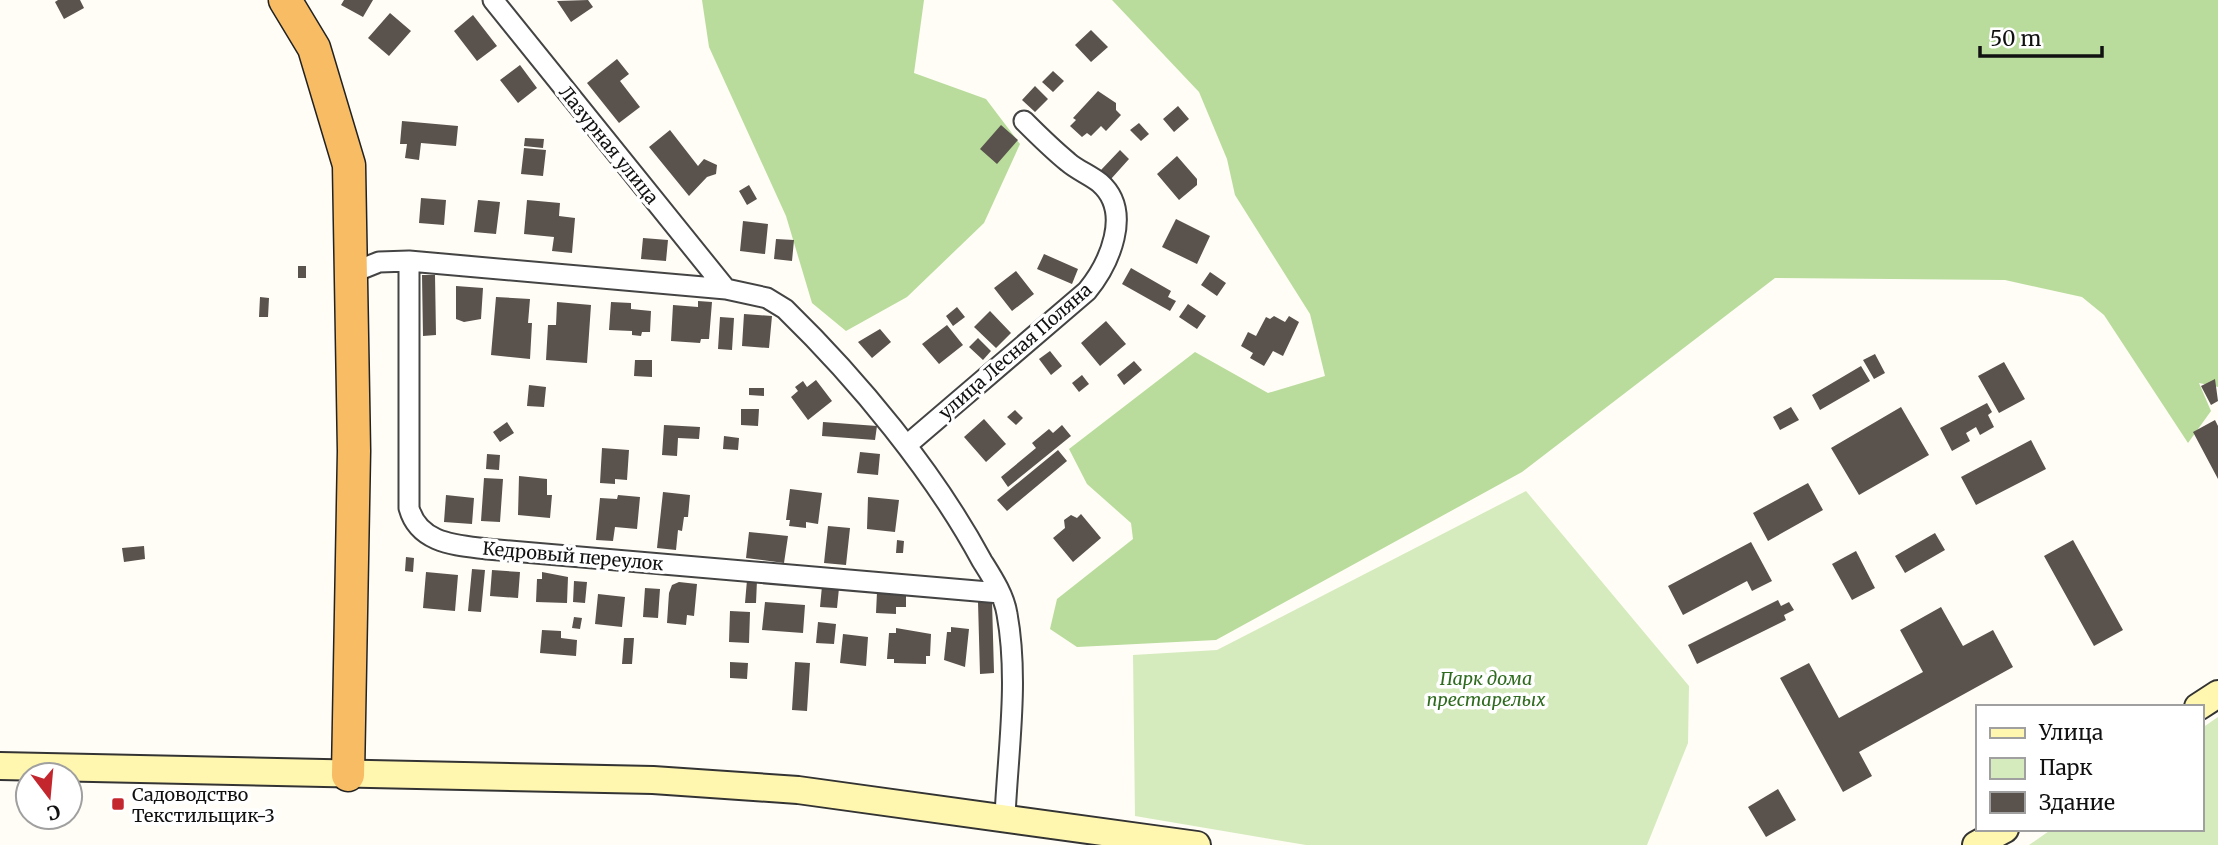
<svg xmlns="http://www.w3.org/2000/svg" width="2218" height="845" viewBox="0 0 2218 845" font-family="Merriweather,serif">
<rect width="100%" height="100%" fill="#fffdf5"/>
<!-- green -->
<path fill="#d5ebbd" d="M1526,491L1689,686L1688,743L1647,845H1306L1135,816L1133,655L1217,650Z
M2218,717V845H2029L2052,829H2202V728Z"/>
<!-- forest -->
<path fill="#b9dc9c" d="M702,0H924L914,73L986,99L1020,144L984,223L907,297L846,331L812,303L786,216L709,47Z
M1112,0H2218V387L2199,383L2211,411L2188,443L2104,315L2082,297L2005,280L1775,278L1522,472L1216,640L1077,647L1050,629L1057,599L1133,539L1131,523L1087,484L1069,449L1195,352L1268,393L1325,376L1310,314L1235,195L1227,159L1199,92Z"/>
<!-- building -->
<path fill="#5a524d" d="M58,0H80L84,8L64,19L55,2Z
M344,0H373L363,17L341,5Z
M588,0L593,7L571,22L557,1Z
M390,13L411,31L389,56L368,38Z
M473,15L497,46L477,61L454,31Z
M1091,30L1108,47L1091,62L1075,45Z
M617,59L629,74L620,81L640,107L619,123L587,83Z
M520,65L537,88L518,103L500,80Z
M1053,71L1064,81L1053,92L1042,82Z
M1035,86L1048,99L1035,112L1022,100Z
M1098,91L1116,103V110L1121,115L1106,131L1101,126L1091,136L1087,133L1082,137L1070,126L1076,120L1073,118Z
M1178,106L1189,119L1174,132L1163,119Z
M402,121L458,126L456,146L421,143L419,160L405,158L407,144H400Z
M1139,123L1149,134L1141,141L1130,130Z
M1001,125L1018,140L997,164L980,149Z
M670,130L698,166L704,159L717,165L716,174L707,177L689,196L649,147Z
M525,138L544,139L543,148L524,146Z
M524,148L546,150L543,176L521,174Z
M1120,150L1129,159L1111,179L1101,170Z
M1177,156L1197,179V185L1179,200L1157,174Z
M749,185L757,199L747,205L739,191Z
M421,198L446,200L444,225L419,223Z
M478,200L500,202L496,234L474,232Z
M527,200L560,203L559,216L575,218L572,253L552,251L554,237L524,234Z
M1176,219L1210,236L1197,264L1162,247Z
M743,221L768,224L765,254L740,251Z
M643,238L668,240L666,261L641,259Z
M776,239L794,240L792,261L774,259Z
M1044,254L1078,269L1072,284L1037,269Z
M298,266H306V278H298Z
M1131,268L1171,291L1168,297L1176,301L1170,311L1122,284Z
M1016,271L1034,294L1012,311L994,288Z
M1210,272L1226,283L1217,296L1201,285Z
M422,275H435L436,335L423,336Z
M456,286L483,288L481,319L464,322L456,319Z
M260,297L269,298L268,317H259Z
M496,297L530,299L528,323H532L530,359L491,355Z
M698,301L712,302L709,339H701L700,343L671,341L673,305L698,307Z
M557,302L591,305L587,363L546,360L548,325H556Z
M611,302L631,303V309L651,311L650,332H642L641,336L632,335V331L609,330Z
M1188,304L1206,316L1197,329L1179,317Z
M957,307L965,317L953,326L946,316Z
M990,311L1011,333L996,348L974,327Z
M744,314L772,316L769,348L742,346Z
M1274,316L1285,322L1289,316L1299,322L1283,356L1273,351L1264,366L1250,358L1253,353L1241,346L1248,332L1256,336L1266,317L1270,319Z
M720,317L734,318L732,350L718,349Z
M1106,321L1126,344L1100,366L1081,343Z
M947,325L963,345L939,364L922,344Z
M880,329L891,342L872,358L858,342Z
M978,338L991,351L983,360L969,347Z
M1050,351L1062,366L1051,375L1039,359Z
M1875,354L1885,373L1874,379L1863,360Z
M635,360H652V377L634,376Z
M1134,361L1142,370L1124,385L1117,375Z
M2004,362L2025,399L1999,413L1978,376Z
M1861,366L1870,381L1820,410L1812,395Z
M1082,375L1089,384L1079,392L1072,383Z
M2215,379L2218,401L2211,405L2201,386Z
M816,380L832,401L808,420L791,397L798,391L795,387L803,381L807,387Z
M529,385L546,387L544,407L527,406Z
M749,388H764V396L749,395Z
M1987,403L1992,412L1988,415L1994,427L1980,435L1976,427L1966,433L1970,441L1952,451L1940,428Z
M1791,407L1799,420L1780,430L1773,417Z
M1901,407L1929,455L1859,495L1831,448Z
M741,409H759L758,426L741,425Z
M1015,410L1023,418L1016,425L1007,417Z
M984,419L1006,444L986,462L964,437Z
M2215,420L2218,426V479L2193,432Z
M507,422L514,433L500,442L493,432Z
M823,422L877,426L875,440L822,436Z
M664,425L700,427L699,439L678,438L677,456L662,455Z
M1062,425L1071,436L1008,487L1001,477L1036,448L1032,443L1049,429L1053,433Z
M724,436L739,438L738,450L723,449Z
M2031,440L2046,469L1976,505L1961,477Z
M602,448L629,450L627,480L615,479V484L600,483Z
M1058,450L1067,461L1007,511L997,500Z
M860,452L880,454L878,475L857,473Z
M487,454L500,455L499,470L486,469Z
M519,476L547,479V495H552L550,518L518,515Z
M484,478L503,479L500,522L481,521Z
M1808,483L1823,510L1768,541L1753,513Z
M790,489L822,493L818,524L806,522V528L789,526L790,520H786Z
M663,492L690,495L688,517H684L682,531L678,530L676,550L657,548Z
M446,495L474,498L472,524L444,522Z
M618,495L640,497L637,529L615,527L613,541L596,540L600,498L617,499Z
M868,497L899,500L895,532L867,529Z
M1081,514L1101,538L1073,562L1053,538L1065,528L1064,520L1071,515L1077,518Z
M828,526L850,528L846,565L824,563Z
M749,532L788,536L784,563L746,558Z
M1935,533L1945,550L1905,573L1895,556Z
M897,540L904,541L903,553H896Z
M2073,540L2123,630L2094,646L2044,556Z
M1751,542L1772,581L1752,591L1747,581L1683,615L1668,586Z
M144,546L145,559L124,562L122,548Z
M1856,551L1875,588L1852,600L1832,564Z
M406,557L414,558L413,572L405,571Z
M472,569L485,570L481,612L468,611Z
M492,570L520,572L518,598L490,596Z
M426,572L458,575L455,611L423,608Z
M542,572L568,577L567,603L536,602L537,579H542Z
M747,580H757L756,603H745Z
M574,581L587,582L585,603L573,602Z
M679,582L697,584L694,616L687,615L686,625L667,623L669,593L672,585Z
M822,586L839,588L837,608L820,607Z
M645,588L660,589L658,618L643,617Z
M877,592L906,593V607H896V614L876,613Z
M598,594L625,597L622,627L595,624Z
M1778,600L1781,606L1789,602L1794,610L1784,615L1786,620L1697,664L1688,645Z
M992,601L994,673L980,674L978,602Z
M765,602L805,605L803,633L762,630Z
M1941,607L1963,646L1993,630L2013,667L1859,752L1872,776L1843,792L1780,678L1809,663L1839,718L1923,672L1900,630Z
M730,611L750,612L749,643L729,642Z
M574,617L582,618L580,629L572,628Z
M818,622L836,624L834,644L816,643Z
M951,627L969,629L965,667L944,660L947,632H951Z
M896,628L931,634L930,656H926V664L894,663V659H887L889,633H896Z
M542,630L561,631V638L577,640L576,656L540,653Z
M843,634L868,637L866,666L840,663Z
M624,638H634L632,664H622Z
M730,662L748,663L747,679L730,678Z
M795,662L810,663L807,711L792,710Z
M1778,789L1796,820L1766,837L1748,807Z"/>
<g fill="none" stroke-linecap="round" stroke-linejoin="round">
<!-- minor casing -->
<g stroke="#444" stroke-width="23">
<path id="minor" d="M493,0L726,289
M409,261V508C419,544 456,545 487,549L1000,593
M349,274L379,262L409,261L726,289L767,298L785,309C858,380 934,472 982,561C992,577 1004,595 1007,614C1019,679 1008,751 1005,816
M907,445L1087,291C1109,264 1133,212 1100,183C1090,175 1077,170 1068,162C1052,149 1038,135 1024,121"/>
</g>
<!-- secondary casing -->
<g stroke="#333" stroke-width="30">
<path id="secondary" d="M2198,707L2218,694
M0,766L653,780L798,790L1197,845
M1976,845L2005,829"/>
</g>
<!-- trunk casing -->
<g stroke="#222" stroke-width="35">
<path id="trunk" d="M285,0L314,48L349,165L354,451L348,775"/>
</g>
<!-- minor -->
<use href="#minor" stroke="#fff" stroke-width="19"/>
<!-- secondary -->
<use href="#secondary" stroke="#fff6b0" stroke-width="26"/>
<!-- trunk -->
<use href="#trunk" stroke="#f7bc64" stroke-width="32"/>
</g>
<!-- markers -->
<rect fill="#c4262e" stroke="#fff" stroke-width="2.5" x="111" y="797" width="14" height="14" rx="3.5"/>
<g text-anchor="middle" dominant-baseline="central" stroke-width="7" stroke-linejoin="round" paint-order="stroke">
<!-- street labels -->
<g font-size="18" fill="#111" stroke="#fff">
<text transform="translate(609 145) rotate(51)">Лазурная улица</text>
<text transform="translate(1015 351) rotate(-41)">улица Лесная Поляна</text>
<text transform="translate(573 556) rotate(5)">Кедровый переулок</text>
</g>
<!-- park labels -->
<g font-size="18" font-style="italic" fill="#2f6b1f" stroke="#fff">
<text x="1486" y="678">Парк дома<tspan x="1486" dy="21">престарелых</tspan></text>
</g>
<!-- poi labels -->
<g font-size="18" fill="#111" stroke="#fff" text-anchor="start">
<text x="132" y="794">Садоводство<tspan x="132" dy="21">Текстильщик-3</tspan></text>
</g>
</g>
<!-- legend -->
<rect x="1976" y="705" width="228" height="126" fill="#ffffff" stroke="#a0a0a0" stroke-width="2"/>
<rect x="1990" y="728" width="35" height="10" fill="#fff6b0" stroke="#a0a0a0" stroke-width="2"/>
<text x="2039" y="740" font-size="21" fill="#111111">Улица</text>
<rect x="1990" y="758" width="35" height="21" fill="#d5ebbd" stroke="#a0a0a0" stroke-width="2"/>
<text x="2039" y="775" font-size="21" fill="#111111">Парк</text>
<rect x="1990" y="792" width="35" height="21" fill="#5a524d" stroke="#a0a0a0" stroke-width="2"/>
<text x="2039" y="810" font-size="21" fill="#111111">Здание</text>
<!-- north arrow -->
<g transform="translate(49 796) rotate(164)"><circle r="33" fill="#ffffff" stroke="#a0a0a0" stroke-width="2"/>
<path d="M0-5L12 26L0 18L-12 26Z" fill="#c4262e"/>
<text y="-10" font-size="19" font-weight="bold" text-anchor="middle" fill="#111111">С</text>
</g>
<!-- scale -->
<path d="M1980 46v10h122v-10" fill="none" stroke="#111111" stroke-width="3.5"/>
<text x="1990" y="46" font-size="21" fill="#111111" stroke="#ffffff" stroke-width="5" paint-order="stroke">50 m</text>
</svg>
